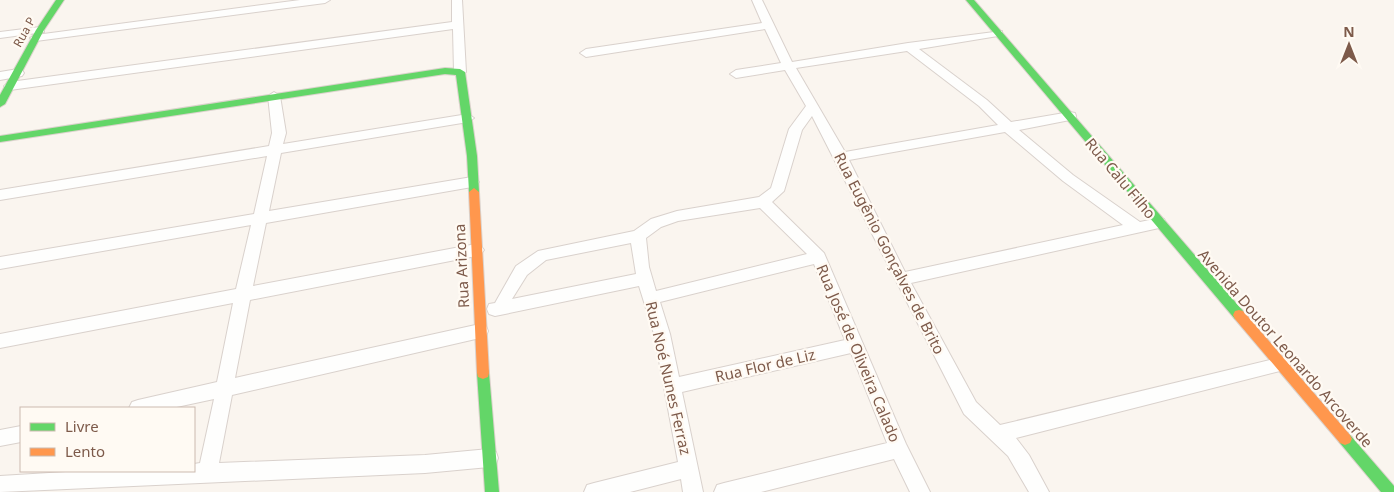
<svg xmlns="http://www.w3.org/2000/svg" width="1394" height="492" viewBox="0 0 1394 492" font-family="'Noto Sans',sans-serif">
<rect width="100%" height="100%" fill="#faf5ef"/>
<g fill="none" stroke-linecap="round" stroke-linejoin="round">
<!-- street casing -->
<g stroke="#d9d1cc" stroke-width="2">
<path id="street" d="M300,0H330L325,3L36,41L30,38L36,35Z
M452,0H462L466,72L460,76L454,72L453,29L10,90L4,86L10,82L452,22Z
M752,0H762L792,62L908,43L1002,31V35L998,36L919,49L987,100L1011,122L1070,112L1075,113L1076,116L1075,119L1019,130L1073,175L1140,222L1159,218L1164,219L1166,223L1164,227L1159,228L911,283L976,402L1000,425L1282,357L1288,359L1290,364L1288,369L1016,438L1029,455L1049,492H1029L1008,456L964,414L812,116L802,130L784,191L772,202L824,253L906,444L930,492H910L894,459L761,492H714L717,485L724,483L887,443L851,353L682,392L703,492H683L681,479L630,492H584L587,485L594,483L678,462L654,334L639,286L495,316L489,314L487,309L489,304L495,303L516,266L538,251L634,231L651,219L677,211L759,197L771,188L789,129L806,106L785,70L736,78L730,74L736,70L781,63L765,29L586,57L580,53L586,49L762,23ZM907,51L979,106L998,125L845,152L796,68ZM1005,132L1063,181L1123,225L905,272L849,160ZM760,208L807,254L656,291L649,267L646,238L661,227L678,221ZM631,243L636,274L512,299L527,275L546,260ZM814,264L845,340L679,377L670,334L660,302Z
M40,27L44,28V32L0,38V32Z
M18,69L22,70L24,73L22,76L0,80V72Z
M274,92L280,96L286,133L283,144L468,114L474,118L468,122L281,153L269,211L472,177L479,182L472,187L266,223L253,286L476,244L481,246L484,250L481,254L476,256L250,300L235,378L480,324L486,326L488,331L486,336L480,338L232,395L219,463L425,455L489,449L496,452L498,458L496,464L489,467L425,473L0,492V476L82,471H194V464L200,463L214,399L172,408H129L132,402L138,400L217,382L233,303L0,348V334L236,289L251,225L0,269V257L254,214L267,156L0,200V190L269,146L272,133L268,96Z
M21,426V442L0,446V430Z"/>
</g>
<!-- fast casing -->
<g stroke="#dbd2cc" stroke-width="2">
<path id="fast" d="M56,0H64L44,30L5,104L0,107V95L36,30Z
M966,0H974L1243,311L1245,315L1243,319L1239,320L1235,319Z
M445,68L460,69L465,72L477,156L479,192L474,196L469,192L467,156L456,75L445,74L0,142V136Z
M483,367L488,369L489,373L499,492H485L477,373L478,369Z
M1345,433L1350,435L1394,486V492H1381L1340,443L1338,439L1340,435Z"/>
</g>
<!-- slow casing -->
<g stroke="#dbd2cc" stroke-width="2">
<path id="slow" d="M474,188L479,192L489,373L488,377L483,379L478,377L477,373L469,192Z
M1239,310L1243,311L1350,435L1352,439L1350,443L1345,445L1340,443L1235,319L1233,315L1235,311Z"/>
</g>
<!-- street -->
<use href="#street" fill="#fefefd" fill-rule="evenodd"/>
<!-- fast -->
<use href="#fast" fill="#63d668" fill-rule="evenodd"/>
<!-- slow -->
<use href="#slow" fill="#ff974d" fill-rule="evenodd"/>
</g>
<g text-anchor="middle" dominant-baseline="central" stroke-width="4.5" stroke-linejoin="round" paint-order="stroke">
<!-- far-street labels -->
<g font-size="12" fill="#7d5a4a" stroke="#fffaf3">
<text transform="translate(24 32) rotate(-61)">Rua P</text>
</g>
<!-- street labels -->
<g font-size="15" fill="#7d5a4a" stroke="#fffaf3">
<text transform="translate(1121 178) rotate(50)">Rua Calu Filho</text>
<text transform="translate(890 253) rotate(63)">Rua Eugênio Gonçalves de Brito</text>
<text transform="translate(461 266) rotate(-93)">Rua Arizona</text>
<text transform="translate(1286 348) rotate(49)">Avenida Doutor Leonardo Arcoverde</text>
<text transform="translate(859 353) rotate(67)">Rua José de Oliveira Calado</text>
<text transform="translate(765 365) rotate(-13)">Rua Flor de Liz</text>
<text transform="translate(669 378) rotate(77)">Rua Noé Nunes Ferraz</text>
</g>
</g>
<!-- legend -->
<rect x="20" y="407" width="175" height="65" fill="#fffaf3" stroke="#cbbaaf"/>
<rect x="30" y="423" width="25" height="8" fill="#63d668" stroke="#cbbaaf"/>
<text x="65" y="432" font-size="15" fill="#7d5a4a">Livre</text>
<rect x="30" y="448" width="25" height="8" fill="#ff974d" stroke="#cbbaaf"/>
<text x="65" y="457" font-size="15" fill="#7d5a4a">Lento</text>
<!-- north arrow -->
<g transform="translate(1349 45)" stroke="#fffaf3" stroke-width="4" paint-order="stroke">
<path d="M0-4L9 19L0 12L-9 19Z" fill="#7d5a4a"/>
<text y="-8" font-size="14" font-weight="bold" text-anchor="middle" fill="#7d5a4a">N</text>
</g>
</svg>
